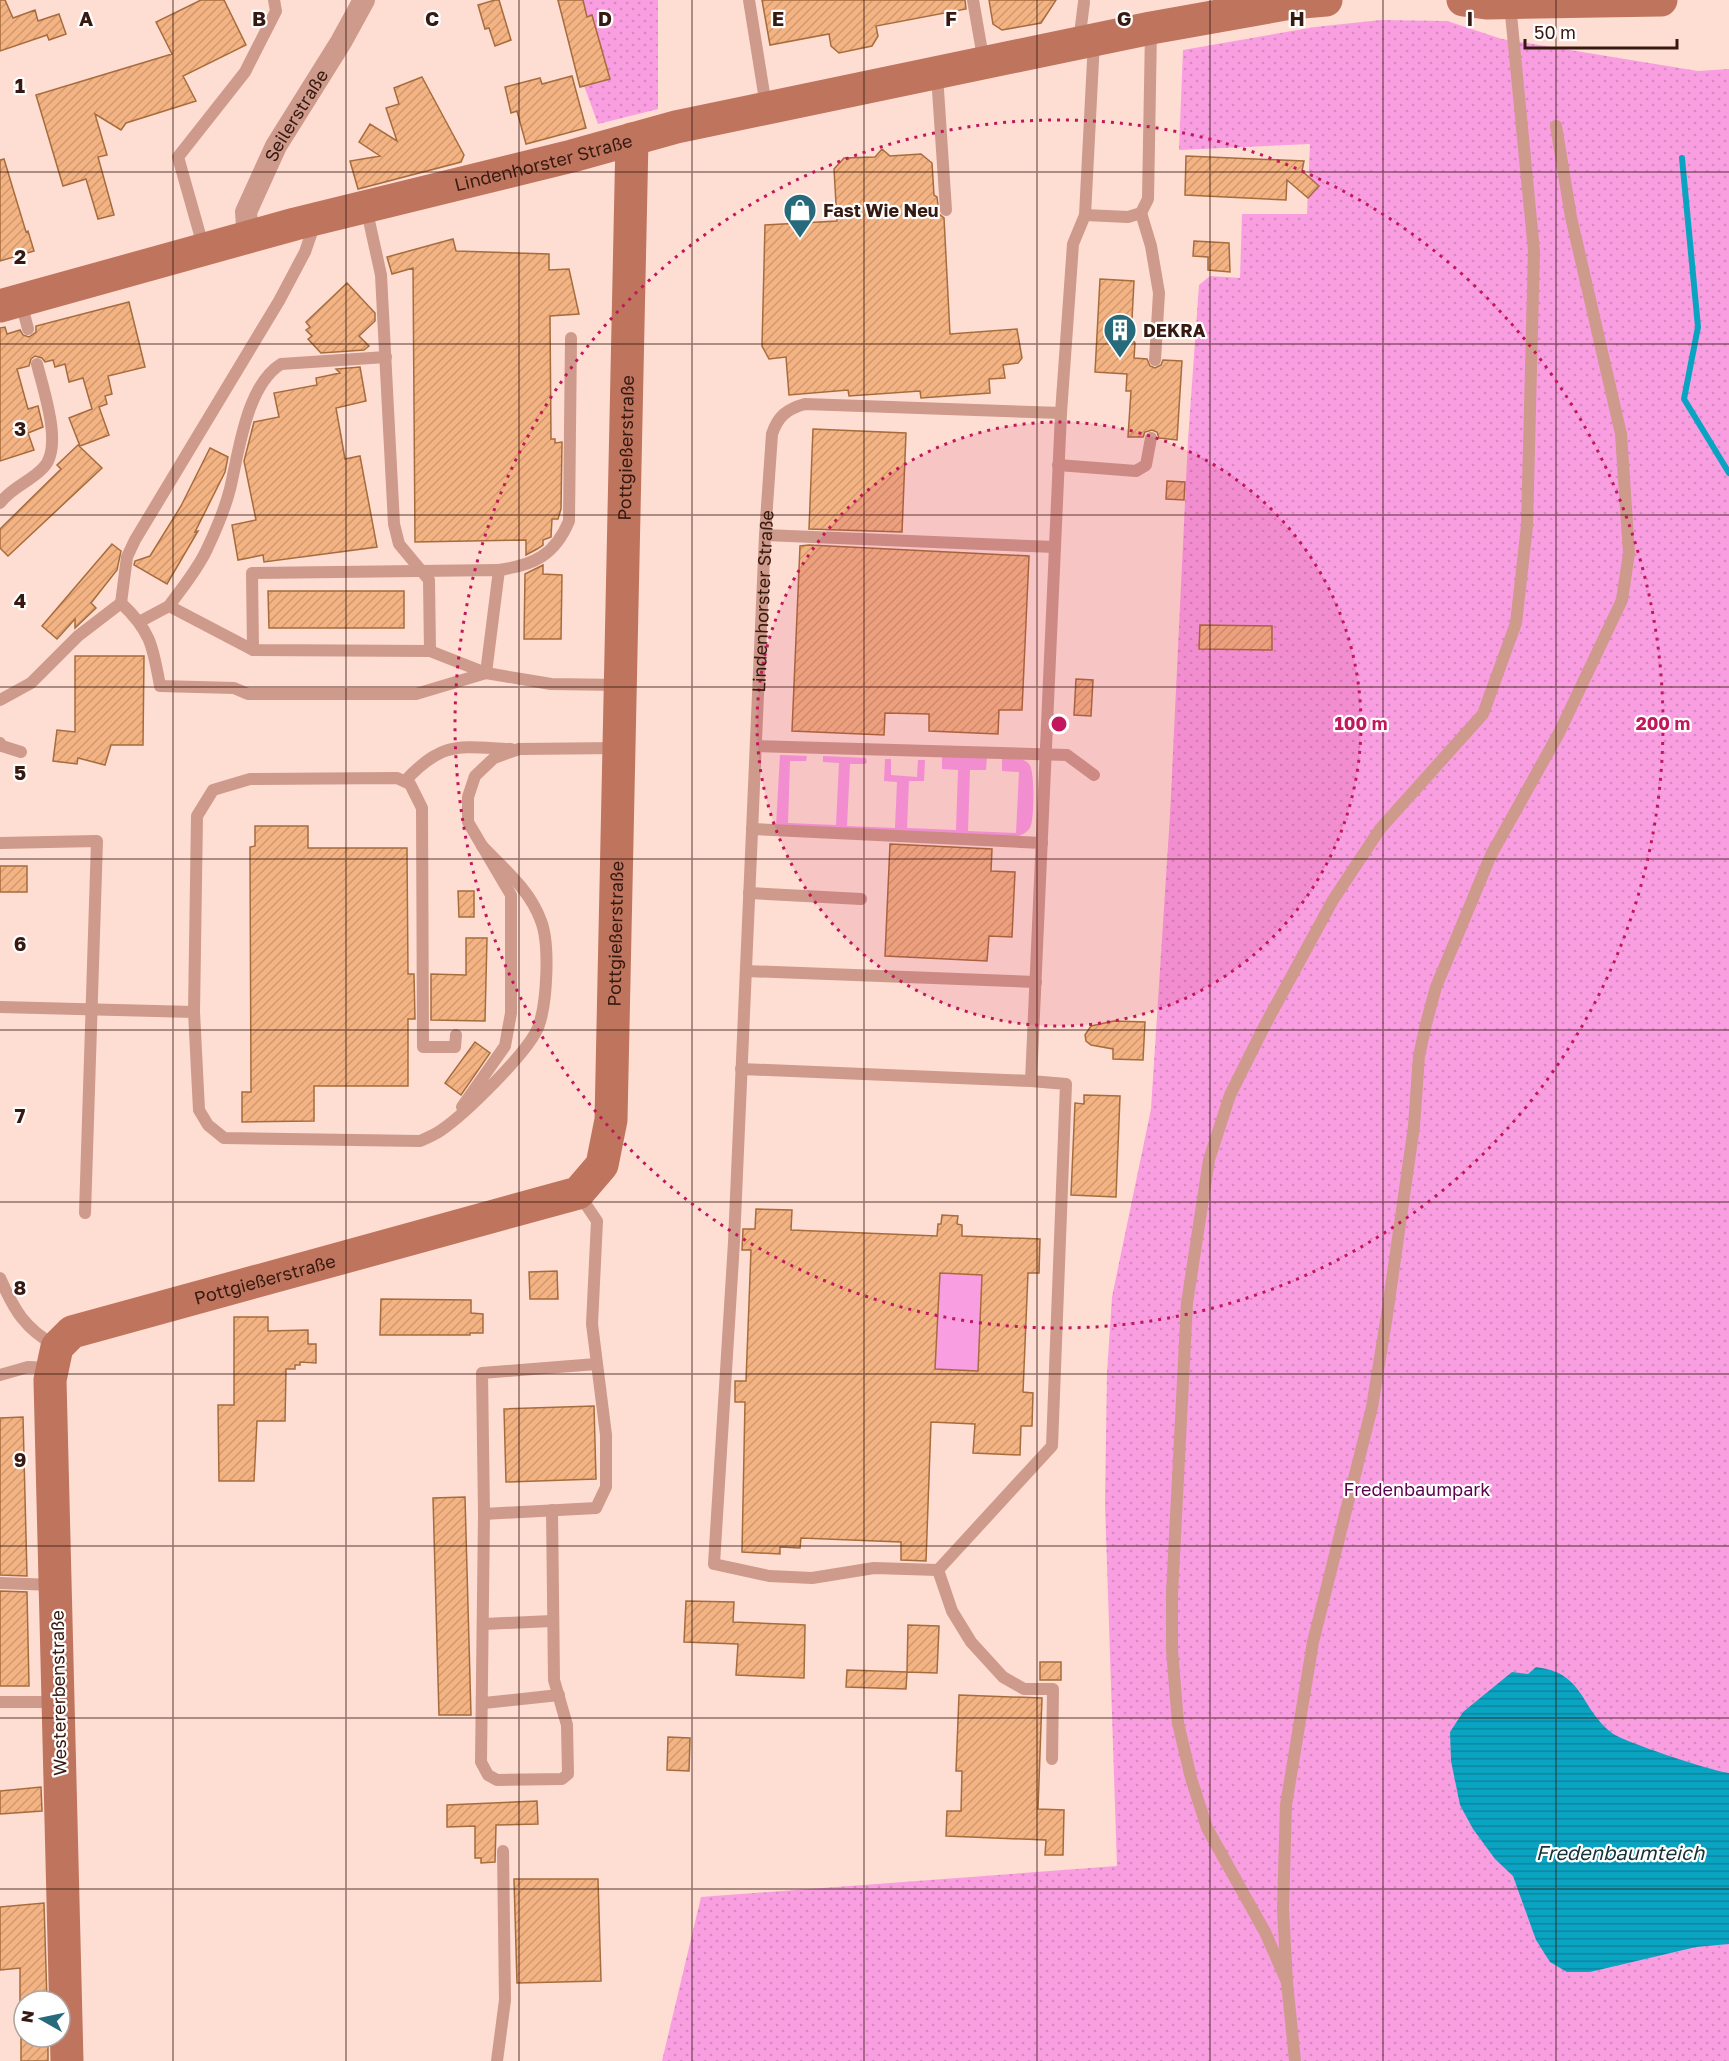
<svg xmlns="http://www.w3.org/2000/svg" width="1729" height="2061" viewBox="0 0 1729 2061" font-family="'Golos Text',sans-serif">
<defs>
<pattern id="park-dots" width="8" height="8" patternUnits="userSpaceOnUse" patternTransform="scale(1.5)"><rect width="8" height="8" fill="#f99ee0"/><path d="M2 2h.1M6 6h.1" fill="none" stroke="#d688bf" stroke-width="1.8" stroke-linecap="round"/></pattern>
<pattern id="water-rules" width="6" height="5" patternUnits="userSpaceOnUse" patternTransform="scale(1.5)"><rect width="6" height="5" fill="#0aa4c3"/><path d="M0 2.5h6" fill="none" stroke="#0b859d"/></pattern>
<pattern id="building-hatch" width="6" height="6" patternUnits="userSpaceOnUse" patternTransform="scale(1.5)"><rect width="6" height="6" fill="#f3b383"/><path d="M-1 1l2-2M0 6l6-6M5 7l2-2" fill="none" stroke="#d19970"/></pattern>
</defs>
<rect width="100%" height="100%" fill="#feddd3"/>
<!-- grass -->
<path fill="#f99ee0" d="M780,755L807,756L806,761H790L788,823L836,825L839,763L823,762V756L866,758L867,762L865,764H850L847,826L895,828L897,782L884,781L885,759H891V775L917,777L918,760H925L924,781H909L907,828L956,830L958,770L942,769V755L987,757L986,770H970L968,831L1016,833L1019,772L1002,771V758C1011,758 1023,757 1029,764C1035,770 1034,816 1031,825C1029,832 1023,834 1017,837L776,826Z
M940,1273L982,1275L978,1371L949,1370L948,1394L933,1393Z"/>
<!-- park -->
<path fill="url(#park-dots)" d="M557,0H658V109L598,124L575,61Z
M1381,20L1447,21L1502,39L1698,71L1729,69V2061H662L701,1897L1117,1866L1105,1503L1107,1373L1112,1297L1151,1109L1170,815L1188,440L1199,285L1210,276L1240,278L1242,214H1307L1310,144L1179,150L1183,50L1315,27Z"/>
<!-- water -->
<path fill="url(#water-rules)" d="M1536,1667C1585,1673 1579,1707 1612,1733C1621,1741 1715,1772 1729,1773V1944L1696,1947L1590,1972H1567L1550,1962L1536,1940L1513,1876L1495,1859L1473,1829L1460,1805L1451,1761L1450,1732L1463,1712L1512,1672L1528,1674Z"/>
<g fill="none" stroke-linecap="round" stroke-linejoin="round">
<!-- stream -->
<path stroke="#0aa4c3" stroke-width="6" d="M1682,158L1698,327L1684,399L1729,473"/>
</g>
<!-- building -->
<path fill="url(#building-hatch)" stroke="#a76c3d" stroke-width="1.5" fill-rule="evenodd" d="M0,0H5L13,18L35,10L38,21L59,14L66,34L49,40L47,35L0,51Z
M201,0H224L246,45L183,76L196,101L126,123L121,130L95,114L107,155L98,157L114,215L98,219L86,179L63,186L36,95L172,54L156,22Z
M495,0H499L511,40L495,46L489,28L485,29L478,5Z
M558,0H583L587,17L592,15L610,79L580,87Z
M762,0H965L966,9L876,26L878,36L872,46L839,53L831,46L829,34L770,45Z
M989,0H1056L1041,23L1002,30L993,24Z
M572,76L586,128L526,144L517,111L511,113L505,87L540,78L542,84Z
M422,77L464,155L461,162L358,189L350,161L380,156L359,142L370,124L397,141L386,108L399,104L394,88Z
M882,149L890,156L921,154L932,163L934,195L937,197L939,214L944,218L950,334L1017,329L1022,358L1018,363L1003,365L1005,378L989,379L990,393L921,398L920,391L849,396L848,390L789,395L786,357L769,359L762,346L765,225L837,221L834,169L844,158L875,157Z
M1186,156L1304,161L1302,171L1319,186L1308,198L1287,180L1286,200L1185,195Z
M4,159L26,232L28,231L34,251L0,261V160Z
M453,239L456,251L549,254V270L569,269L579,314L550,316L551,439H555V443L562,442L561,509L558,519H552L551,537L543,540V545L537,549L526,555V540L415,542L413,268L392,274L387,257Z
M1194,241L1229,243L1230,272L1208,270V257L1193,256Z
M1100,279L1134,281L1131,338L1135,343L1134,358L1147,359L1150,366L1155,368L1161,365L1163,360L1182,361L1177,440L1159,438L1157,432L1152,430L1145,432L1143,437H1128L1131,391H1126L1127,374L1095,372Z
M347,283L375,313V321L359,336L369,346L364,350L321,353L308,339L312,336L306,330L310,327L306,322Z
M129,302L145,367L108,376L112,394L105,396L107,404L99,407L109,435L80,446L69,418L92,409L83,378L69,382L65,364L55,367L53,360L45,362L42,358L35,356L31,359L29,366L17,369L28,409L38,406L43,427L28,433L34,450L0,461V328L5,327L7,334L20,330L23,335L29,337L36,332V326Z
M360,367L366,401L336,408L345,459L360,456L377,547L264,562L263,555L238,560L232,525L256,520L244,461L254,422L279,417L274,393L317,385L316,378L340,373L336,369Z
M813,429L906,433L902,532L809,529Z
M78,445L102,468L8,556L0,548V529L61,469L57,465Z
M210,448L228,457L225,472L195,532L198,531L167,584L134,565L135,561L150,556L181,506Z
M1167,481L1185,482L1184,500L1166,499Z
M112,544L121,551L117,570L91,603L96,608L75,628V619L57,639L42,626Z
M809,545L1029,556L1022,710H999L998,734L929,731V714L885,713L884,735L792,731L800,546Z
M543,565V574L562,575L561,639H524L525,574Z
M268,591H404V628H269Z
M1200,625L1272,626V650L1199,649Z
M75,656H144L143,745H111L105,765L78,758L77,764L53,761L57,730L75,732Z
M1076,679L1093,680L1091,716L1074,715Z
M255,826H308V848H407L408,974H414L415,1019H408V1086H314V1121L242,1122V1092H251L250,847L255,846Z
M890,844L992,849L991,871L1015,872L1012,937L989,936L987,961L885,956Z
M0,866H27V892H0Z
M458,891H474V917H459Z
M466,938H487L485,1021L431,1020V974L466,975Z
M1114,1021L1145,1022L1143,1060L1113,1059V1049L1091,1045L1086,1041L1085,1035L1091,1026Z
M475,1042L490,1053L461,1095L445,1083Z
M1084,1095L1120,1096L1116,1197L1071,1195L1075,1103L1084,1104Z
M756,1209L792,1210L791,1230L937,1236L938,1224H941L942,1215L958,1216L957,1224L962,1225V1236L1040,1239L1039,1273H1028L1023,1392L1033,1393L1032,1426H1021L1020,1455L973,1453L975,1424L931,1422L926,1561L901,1560V1542L801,1538L800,1548L780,1547V1554L742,1552L745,1402H735V1381H746L751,1250H742L743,1229H755ZM940,1273L982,1275L978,1371L935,1369Z
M557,1271L558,1299H530L529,1272Z
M381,1299L471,1300V1313L483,1314V1333H470V1335H380Z
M234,1317H268V1331L308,1330V1344H316V1363L300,1362V1365H295V1369H286L285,1421H257L254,1481H219L218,1405H234Z
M594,1406L596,1479L506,1482L504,1409Z
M23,1417L27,1576L0,1575V1418Z
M465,1497L471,1715H439L433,1498Z
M0,1591L27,1592L29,1686H0Z
M686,1601L734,1602L733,1622L805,1625L804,1678L736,1675L738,1644L684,1642Z
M908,1625L939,1626L937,1673L907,1672Z
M1040,1662H1061V1680H1040Z
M847,1670L907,1672L906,1689L846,1687Z
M959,1695L1042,1698L1038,1809L1064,1810L1063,1855H1045L1046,1840L946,1836L947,1811H961L962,1771H956Z
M668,1737L690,1738L689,1771L667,1770Z
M41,1787L42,1811L0,1814V1791Z
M537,1801L538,1824L496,1825L495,1862L481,1863V1858H475V1826L447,1827V1805Z
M514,1879H598L601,1981L517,1983Z
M44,1903L47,2001H20V1968L0,1970V1907Z
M21,2037H48V2061H21Z"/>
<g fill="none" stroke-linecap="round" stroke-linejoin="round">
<!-- lane -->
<g stroke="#ce9a8b" stroke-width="12">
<path d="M749,0L766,106"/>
<path d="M973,0L984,63"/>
<path d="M1079,42L1084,2"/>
<path d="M937,75L946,210"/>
<path d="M366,207L381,275L394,524L399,544L429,580L430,651L486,673L551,684L619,685"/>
<path d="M1141,213L1151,246L1159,293L1155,360"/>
<path d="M1085,215L1128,217L1141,213L1148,199L1151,30"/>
<path d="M204,249L178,157L245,72L276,11L274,0"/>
<path d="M21,302L28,329"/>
<path d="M1058,465L1136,471L1146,465L1151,438"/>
<path d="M0,503C12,487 30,482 43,468C64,448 43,389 37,364"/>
<path d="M765,535L1055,547"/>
<path d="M499,570C534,565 555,555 569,521L571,338"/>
<path d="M121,603L127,557L135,540L279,301L305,252L315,223"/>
<path d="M169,606C182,588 198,569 207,549C216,530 225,509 230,489C239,452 246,386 281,364L386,357"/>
<path d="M141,621L169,606L253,650L430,651"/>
<path d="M0,700L31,683L78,636L121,603C151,631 153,647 160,686L234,688L248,694H416L486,673L499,570L252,573L253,650"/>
<path d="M0,743L2,746L21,752"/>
<path d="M756,746L1067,755L1094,775"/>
<path d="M405,781C443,740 459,747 511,749"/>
<path d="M752,829L1042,843"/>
<path d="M0,843L97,841L85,1213"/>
<path d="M749,893L861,899"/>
<path d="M746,971L1036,982"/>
<path d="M0,1007L194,1012L197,816L213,790L250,779L397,778L410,784L422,808L423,1047H455L456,1035"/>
<path d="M194,1012L199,1110L208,1125L224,1138L420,1141C427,1138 434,1135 440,1131C464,1115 531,1050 539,1025C547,1001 550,944 541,921C530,890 504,869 482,846"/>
<path d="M741,1069L1031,1081L1061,413L1073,244L1085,215L1094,41"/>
<path id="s1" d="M1031,1081L1066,1084L1052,1446L938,1570L874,1568L812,1578L769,1576L714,1564L734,1242L765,535L772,434C778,416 787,409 805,404L1061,413"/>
<path d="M462,1107L505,1046L511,1013V895L468,822V797L475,776L494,758L519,749L618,748"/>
<path d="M578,1193L597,1221L592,1324L606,1435V1487L596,1508L484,1514L482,1373L596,1364"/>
<path d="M0,1278C14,1310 25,1329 56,1346"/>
<path d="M0,1375L28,1367L52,1368"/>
<path d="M484,1514L481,1762L488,1775L497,1780L562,1779L568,1774L567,1725L554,1680L552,1510"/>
<path d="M938,1570L952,1611L971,1642L1003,1677L1024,1689H1053L1052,1759"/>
<path d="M0,1583L53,1585"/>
<path d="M484,1624L552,1621"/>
<path d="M0,1702H57"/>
<path d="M484,1703L559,1695"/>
<path d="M1287,1982L1265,1932L1207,1828L1191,1778L1178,1723L1172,1650V1594L1187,1303L1209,1160L1230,1095L1265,1025L1333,900L1380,829L1483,714L1516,623L1527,526L1534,251L1510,4"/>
<path d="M497,2061L505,2000L503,1851"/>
<path d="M1295,2061L1287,1982L1283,1909L1286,1805L1313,1642L1372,1407L1387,1315L1414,1126L1419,1056L1426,1024L1436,987L1491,855L1559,733L1622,600L1629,553L1621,434L1571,217L1556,126"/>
</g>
<!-- street -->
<path stroke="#ce9a8b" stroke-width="22" id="s2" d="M248,237L246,212L276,146L341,42L364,0"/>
<!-- secondary -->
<g stroke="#bf745e" stroke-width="33">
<path d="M1463,0L1486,3L1661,0"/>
<path id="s3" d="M0,306L295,224L572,156L676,127L1151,28L1291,3L1326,0"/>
<path id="s4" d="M67,2061L50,1380L57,1347L72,1332L578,1193L602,1165L611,1120L632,139"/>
</g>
</g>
<!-- grid -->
<path fill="none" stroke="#361910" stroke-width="1.5" stroke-opacity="0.55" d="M173,0V2061M346,0V2061M519,0V2061M692,0V2061M864,0V2061M1037,0V2061M1210,0V2061M1383,0V2061M1556,0V2061M0,172H1729M0,344H1729M0,515H1729M0,687H1729M0,859H1729M0,1030H1729M0,1202H1729M0,1374H1729M0,1546H1729M0,1718H1729M0,1889H1729"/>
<!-- distance rings -->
<circle cx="1059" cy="724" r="302" fill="#c2185b" fill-opacity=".12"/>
<g fill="none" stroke="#c2185b" stroke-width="3" stroke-dasharray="3 6">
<circle cx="1059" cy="724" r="302"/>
<circle cx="1059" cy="724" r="604"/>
</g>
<!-- icons -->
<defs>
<g id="shop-pin" transform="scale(1.725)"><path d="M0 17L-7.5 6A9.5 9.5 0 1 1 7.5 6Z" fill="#266a7b" stroke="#fff"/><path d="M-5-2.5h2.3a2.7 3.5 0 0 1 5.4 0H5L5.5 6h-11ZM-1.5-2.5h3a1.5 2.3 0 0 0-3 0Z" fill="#fff"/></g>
<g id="building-pin" transform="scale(1.725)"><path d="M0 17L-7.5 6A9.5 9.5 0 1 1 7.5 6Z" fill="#266a7b" stroke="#fff"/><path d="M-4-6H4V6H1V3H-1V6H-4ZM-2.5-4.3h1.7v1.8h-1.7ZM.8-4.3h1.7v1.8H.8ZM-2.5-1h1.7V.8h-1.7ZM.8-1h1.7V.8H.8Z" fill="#fff"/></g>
</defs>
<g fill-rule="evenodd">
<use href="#shop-pin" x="800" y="210"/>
<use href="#building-pin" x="1120" y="330"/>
</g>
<g text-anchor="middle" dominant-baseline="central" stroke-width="4.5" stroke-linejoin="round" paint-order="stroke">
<!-- street labels -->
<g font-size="18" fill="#361910" stroke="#fff">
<text stroke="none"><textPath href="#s2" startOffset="134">Seilerstraße</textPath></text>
<text stroke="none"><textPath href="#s3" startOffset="562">Lindenhorster Straße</textPath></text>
<text stroke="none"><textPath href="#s4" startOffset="2016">Pottgießerstraße</textPath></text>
<text stroke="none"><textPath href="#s1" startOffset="1756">Lindenhorster Straße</textPath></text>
<text stroke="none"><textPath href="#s4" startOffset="1530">Pottgießerstraße</textPath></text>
<text stroke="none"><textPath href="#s4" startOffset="936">Pottgießerstraße</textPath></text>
<text transform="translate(58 1693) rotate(-91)">Westererbenstraße</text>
</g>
<!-- poi labels -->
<g font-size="18" font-weight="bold" fill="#361910" stroke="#fff" text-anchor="start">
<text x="823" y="210">Fast Wie Neu</text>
<text x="1143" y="330">DEKRA</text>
</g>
<!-- park labels -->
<g font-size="18" fill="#5c014d" stroke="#fff">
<text x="1417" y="1489">Fredenbaumpark</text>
</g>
<!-- water labels -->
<g font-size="20" font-style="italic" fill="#163138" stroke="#fff">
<text x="1620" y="1852">Fredenbaumteich</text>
</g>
</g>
<g font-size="20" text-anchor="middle" font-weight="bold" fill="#361910" stroke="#fff" stroke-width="4.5" stroke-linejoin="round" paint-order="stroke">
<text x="86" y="26">A</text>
<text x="259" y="26">B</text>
<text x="432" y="26">C</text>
<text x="605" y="26">D</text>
<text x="778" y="26">E</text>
<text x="951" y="26">F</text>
<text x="1124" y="26">G</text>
<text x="1297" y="26">H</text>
<text x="1470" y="26">I</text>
<text x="20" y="93">1</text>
<text x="20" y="264">2</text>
<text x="20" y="436">3</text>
<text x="20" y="608">4</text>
<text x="20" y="780">5</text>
<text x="20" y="951">6</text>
<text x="20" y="1123">7</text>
<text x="20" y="1295">8</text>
<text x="20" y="1467">9</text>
</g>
<circle cx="1059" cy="724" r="9" fill="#c2185b" stroke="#fff" stroke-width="3"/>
<g font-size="18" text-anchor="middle" font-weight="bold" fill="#c2185b" stroke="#fff" stroke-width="4.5" stroke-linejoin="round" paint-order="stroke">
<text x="1361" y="730">100 m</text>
<text x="1663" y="730">200 m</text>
</g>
<!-- north arrow -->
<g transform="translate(42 2019) rotate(279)"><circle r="28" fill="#ffffff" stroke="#afa39f" stroke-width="1.5"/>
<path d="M0-4.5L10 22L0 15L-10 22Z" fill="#266a7b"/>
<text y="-9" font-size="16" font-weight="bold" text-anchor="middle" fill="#361910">N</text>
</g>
<!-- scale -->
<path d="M1525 39v9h152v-9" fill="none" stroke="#361910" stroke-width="3"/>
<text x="1534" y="39" font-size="18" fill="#361910" stroke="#ffffff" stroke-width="4.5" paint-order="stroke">50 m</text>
</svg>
